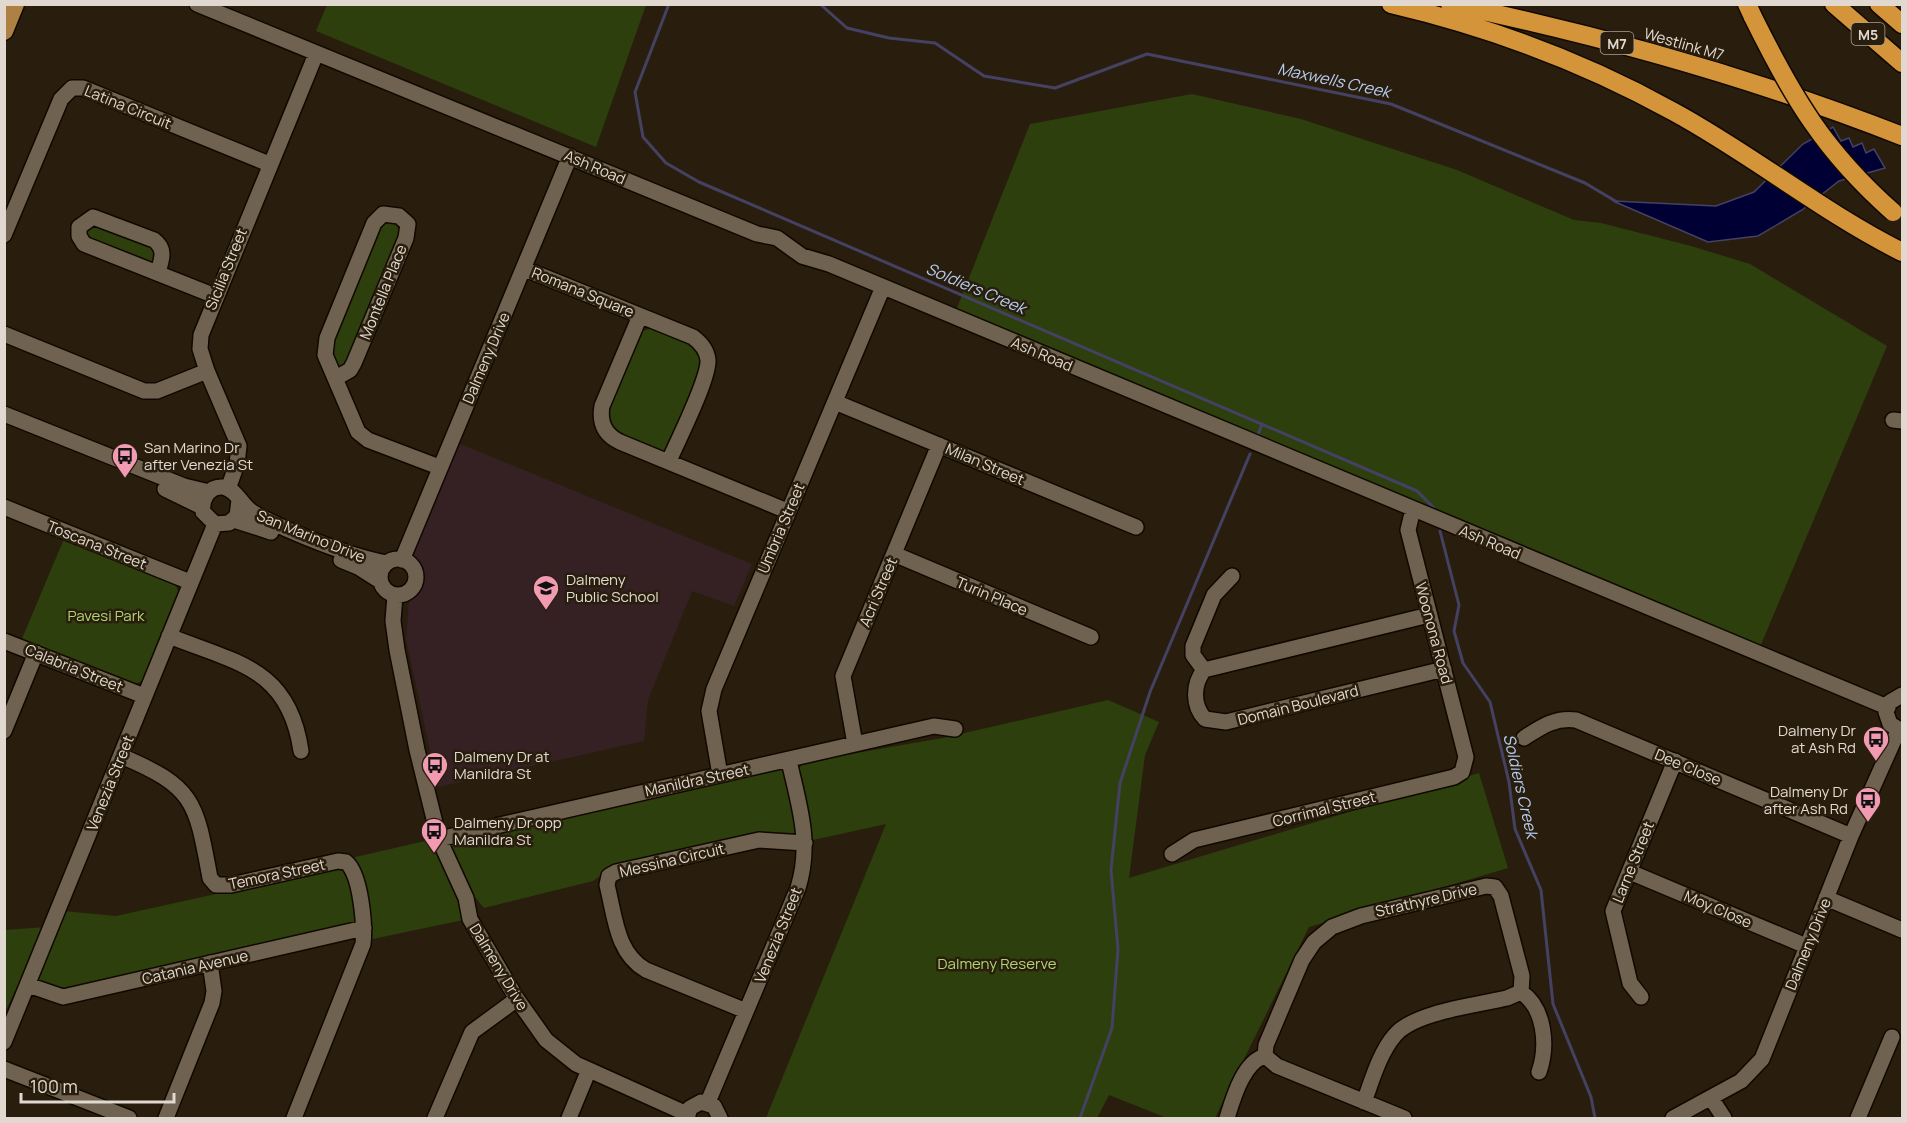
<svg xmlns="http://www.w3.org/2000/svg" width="1907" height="1123" viewBox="0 0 1907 1123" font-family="Manrope,sans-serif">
<rect width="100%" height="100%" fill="#291e0e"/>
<!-- education -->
<path fill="#352123" d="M458,443L752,564L734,606L692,591L648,700L644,741L438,787L406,639L409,602L415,595L423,576L420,563L414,554Z"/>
<!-- green -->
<path fill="#2d3f0d" d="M327,5V4L646,5L596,147L316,31Z
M1192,94L1301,119L1457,170L1574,220L1601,223L1691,246L1750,264L1887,346L1760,647L957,308L1030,124Z
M389,221L396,224L401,236L347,364L342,367L337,365L331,348L380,226Z
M93,223L152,245L158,258L152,263L88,238L87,229Z
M650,329L688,342L699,349L703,360L702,374L669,449L662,452L612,431L608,421L609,409L637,338L642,331Z
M64,539L174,583L180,594L146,680L131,685L21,641Z
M1108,700L1159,722L1145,755L1129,878L1479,773L1508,868L1309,927L1215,1118H1167L1109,1095L1097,1118H766L886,824L813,840L798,770L804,762L943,738Z
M786,767L798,836L605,873L593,881L484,908L470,891L447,841Z
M434,839L459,897L463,920L368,940L351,858Z
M343,866L350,873L360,926L62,990L35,980L63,911L116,916Z
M46,927L5,1012V930Z"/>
<!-- water -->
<path fill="#000034" stroke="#444162" stroke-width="1.5" d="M1833,127L1841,141L1849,138L1853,147L1862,143L1866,153L1874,149L1885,168L1839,181L1802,210L1758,236L1708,242L1613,201L1716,206L1754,192L1803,144Z"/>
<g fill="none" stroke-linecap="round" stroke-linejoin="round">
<!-- stream -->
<path stroke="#444162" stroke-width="3" d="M669,4L635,92L643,137L666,163L699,182L1417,491L1434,508
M820,4L847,28L889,38L935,43L984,76L1055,88L1147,54L1391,104L1585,183L1617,202
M1258,435L1262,424
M1440,531L1459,605L1454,631L1463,663L1490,702L1509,782L1515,829L1541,890L1553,1004L1591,1097L1595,1118
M1080,1118L1112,1028L1118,949L1111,870L1120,783L1150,692L1250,454"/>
<!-- minor casing -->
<g stroke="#110800" stroke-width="18">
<path id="minor" d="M197,4L757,234L777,238L802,256L829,264L1887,707
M4,235L61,99L72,88H83L269,164
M525,269L693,337C701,343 707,350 708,360C709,379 678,440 669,461
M158,272C162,259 166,249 154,240L93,217L79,227V236L84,244L215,296
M640,316L602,406C599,423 605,435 620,442L787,511
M4,334L144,391H157L207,371
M336,378L350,370L354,363L406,238L408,224L399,216L383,214L374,223L327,338L325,355L358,432L368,440L439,467
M835,402L1136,527
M4,414L184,486L209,492
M1893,420L1902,421
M165,489L202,507
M228,489L237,464L239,446L207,371L200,349L201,335L316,54
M239,500L237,516L229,523L215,524L203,512C201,499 209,486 223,487C237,489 242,507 254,513C286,531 351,557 387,563
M4,507L190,582
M234,520L271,532
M894,554L1091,637
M380 577a18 18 0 1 1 36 0a18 18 0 1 1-36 0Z
M341,560L358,567L380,581
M402,560L570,156
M395,595L393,621L397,650L417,750L439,839L466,898L470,919L517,999L546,1040L576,1064L687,1114
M1429,615L1204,670C1193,684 1192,705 1205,719L1226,722L1444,669
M169,636C237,663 289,668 301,751
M4,641L144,696
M1204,670L1193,655V646L1214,595L1232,576
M1902,695L1890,702L1886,712L1890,724L1902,731
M4,731L36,653
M1524,738C1541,727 1555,717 1576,720L1851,836
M855,744L843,676L939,445
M121,756C195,787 196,802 210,878L216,885H231L338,861L346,862C361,874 365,926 363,944L294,1118
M720,775L709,711L714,689L883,287
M439,839L934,726L955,729
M1172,854L1194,840L1454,777L1462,772L1466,757L1408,530L1413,509
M1630,872L1806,946
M1826,898L1902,930
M28,985L63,997L364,928
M1521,992C1545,1008 1548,1046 1539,1072
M1641,997L1630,983L1613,911L1675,761
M746,1011L646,970C616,953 615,916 607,885L609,876L616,872L759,840L805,843
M4,1042L215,524
M1265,1056L1266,1045L1302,960L1314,942L1332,927L1361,916L1486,886L1495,887L1501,896L1522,976L1521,992L1507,998C1478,1005 1414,1012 1395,1035C1380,1052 1372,1080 1364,1102
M1265,1056L1277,1066L1404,1118
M4,1069L129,1118
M1711,1098L1724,1118
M708,1102L798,888C812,843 799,805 789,761
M166,1118L212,1003L214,991L210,963
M435,1118L472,1032L517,999
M569,1118L588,1072
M687,1118L690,1108L701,1102L714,1106L720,1118
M1227,1118C1233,1099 1243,1062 1265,1056
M1673,1118L1741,1081L1762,1059L1851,836L1898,731
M1858,1118L1892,1037"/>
</g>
<!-- major casing -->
<g stroke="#110800" stroke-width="21">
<path id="major" d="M4,31L15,4"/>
</g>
<!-- highway casing -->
<g stroke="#110800" stroke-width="21">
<path id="highway" d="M1391,4C1489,27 1586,63 1674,112C1753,155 1822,212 1902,252
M1450,4C1604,36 1756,79 1902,136
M1747,4L1753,17
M1834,4L1902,63
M1879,4L1902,24"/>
</g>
<!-- minor -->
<use href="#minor" stroke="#6f6250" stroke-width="15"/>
<!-- major -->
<use href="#major" stroke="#ac8143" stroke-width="18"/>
<!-- highway -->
<use href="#highway" stroke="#d4953a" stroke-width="18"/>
<!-- highway-bridge casing -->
<g stroke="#110800" stroke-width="21" stroke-linecap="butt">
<path id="highway-bridge" d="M1753,17C1793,98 1824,151 1893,212"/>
</g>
<!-- highway-bridge -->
<use href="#highway-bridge" stroke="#d4953a" stroke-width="18"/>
</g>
<!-- icons -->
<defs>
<g id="bus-pin" transform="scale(1.35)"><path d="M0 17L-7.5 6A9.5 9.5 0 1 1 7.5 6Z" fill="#f19ab1" stroke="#291e0e"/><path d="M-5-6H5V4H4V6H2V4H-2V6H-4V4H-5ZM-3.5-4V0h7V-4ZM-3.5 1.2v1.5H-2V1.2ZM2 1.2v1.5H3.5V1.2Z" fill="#111"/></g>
<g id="school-pin" transform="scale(1.35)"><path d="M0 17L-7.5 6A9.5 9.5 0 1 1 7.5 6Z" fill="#f19ab1" stroke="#291e0e"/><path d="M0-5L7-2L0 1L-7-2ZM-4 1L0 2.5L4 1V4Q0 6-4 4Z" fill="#111"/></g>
</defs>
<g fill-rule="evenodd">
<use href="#bus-pin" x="125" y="456"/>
<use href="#school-pin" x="546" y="588"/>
<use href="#bus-pin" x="1876" y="739"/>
<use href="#bus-pin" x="435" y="765"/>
<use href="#bus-pin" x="1868" y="800"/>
<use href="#bus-pin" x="434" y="831"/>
</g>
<g text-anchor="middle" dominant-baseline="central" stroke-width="5" stroke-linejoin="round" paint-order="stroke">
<!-- shield labels -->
<g fill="#291e0e" stroke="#aaa195" stroke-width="1.5">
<rect x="1851.5" y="23" width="33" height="22" rx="4.5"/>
<rect x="1600.5" y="32" width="33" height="22" rx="4.5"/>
</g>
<g font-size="14" font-weight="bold" fill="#e1d9cf">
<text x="1868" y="34">M5</text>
<text x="1617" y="43">M7</text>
</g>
<!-- street labels -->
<g font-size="15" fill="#e1d9cf" stroke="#291e0e">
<text transform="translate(1684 44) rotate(16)">Westlink M7</text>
<text transform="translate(128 107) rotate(22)">Latina Circuit</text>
<text transform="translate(595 167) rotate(23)">Ash Road</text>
<text transform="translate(226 269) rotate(-68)">Sicilia Street</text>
<text transform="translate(383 292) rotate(-68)">Montella Place</text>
<text transform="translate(583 292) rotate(22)">Romana Square</text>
<text transform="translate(1042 354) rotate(23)">Ash Road</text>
<text transform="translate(486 358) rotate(-67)">Dalmeny Drive</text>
<text transform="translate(985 464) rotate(23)">Milan Street</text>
<text transform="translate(781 528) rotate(-67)">Umbria Street</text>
<text transform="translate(311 536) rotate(22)">San Marino Drive</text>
<text transform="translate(1490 542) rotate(23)">Ash Road</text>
<text transform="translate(97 545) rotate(22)">Toscana Street</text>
<text transform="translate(878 592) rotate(-67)">Acri Street</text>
<text transform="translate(992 596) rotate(23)">Turin Place</text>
<text transform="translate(1434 633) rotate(75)">Woonona Road</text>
<text transform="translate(74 668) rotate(22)">Calabria Street</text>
<text transform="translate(1298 705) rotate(-14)">Domain Boulevard</text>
<text transform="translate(1688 767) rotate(23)">Dee Close</text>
<text transform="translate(697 780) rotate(-12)">Manildra Street</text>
<text transform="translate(110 783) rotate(-68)">Venezia Street</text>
<text transform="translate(1324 809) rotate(-14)">Corrimal Street</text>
<text transform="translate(672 860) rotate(-13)">Messina Circuit</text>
<text transform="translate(1633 862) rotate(-68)">Larne Street</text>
<text transform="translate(277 874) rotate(-12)">Temora Street</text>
<text transform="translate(1426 900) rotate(-13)">Strathyre Drive</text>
<text transform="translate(1718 909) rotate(23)">Moy Close</text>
<text transform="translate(778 935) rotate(-68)">Venezia Street</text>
<text transform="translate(1808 944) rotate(-68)">Dalmeny Drive</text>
<text transform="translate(195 967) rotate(-13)">Catania Avenue</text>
<text transform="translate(499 967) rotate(59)">Dalmeny Drive</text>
</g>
<!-- poi labels -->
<g font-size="15" fill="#e1d9cf" stroke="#291e0e" text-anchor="start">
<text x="144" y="447">San Marino Dr<tspan x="144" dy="17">after Venezia St</tspan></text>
<text x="566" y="579">Dalmeny<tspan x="566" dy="17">Public School</tspan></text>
<text x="1856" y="730" text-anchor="end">Dalmeny Dr<tspan x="1856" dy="17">at Ash Rd</tspan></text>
<text x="454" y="756">Dalmeny Dr at<tspan x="454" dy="17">Manildra St</tspan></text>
<text x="1848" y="791" text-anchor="end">Dalmeny Dr<tspan x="1848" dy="17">after Ash Rd</tspan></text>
<text x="454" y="822">Dalmeny Dr opp<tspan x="454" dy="17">Manildra St</tspan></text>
</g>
<!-- park labels -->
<g font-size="15" fill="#aed570" stroke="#291e0e">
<text x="106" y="615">Pavesi Park</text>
<text x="997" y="963">Dalmeny Reserve</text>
</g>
<!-- water labels -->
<g font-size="16" font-style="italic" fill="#b5ccef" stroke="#291e0e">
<text transform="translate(1334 80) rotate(12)">Maxwells Creek</text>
<text transform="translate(976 288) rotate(23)">Soldiers Creek</text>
<text transform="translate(1521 786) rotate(77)">Soldiers Creek</text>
</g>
</g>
<!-- border -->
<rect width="1907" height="1123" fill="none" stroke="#e1d9cf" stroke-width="12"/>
<!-- scale -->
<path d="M21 1093v9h153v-9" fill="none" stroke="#e1d9cf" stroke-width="3"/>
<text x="30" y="1093" font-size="18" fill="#e1d9cf" stroke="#291e0e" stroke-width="4.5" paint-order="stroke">100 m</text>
</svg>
